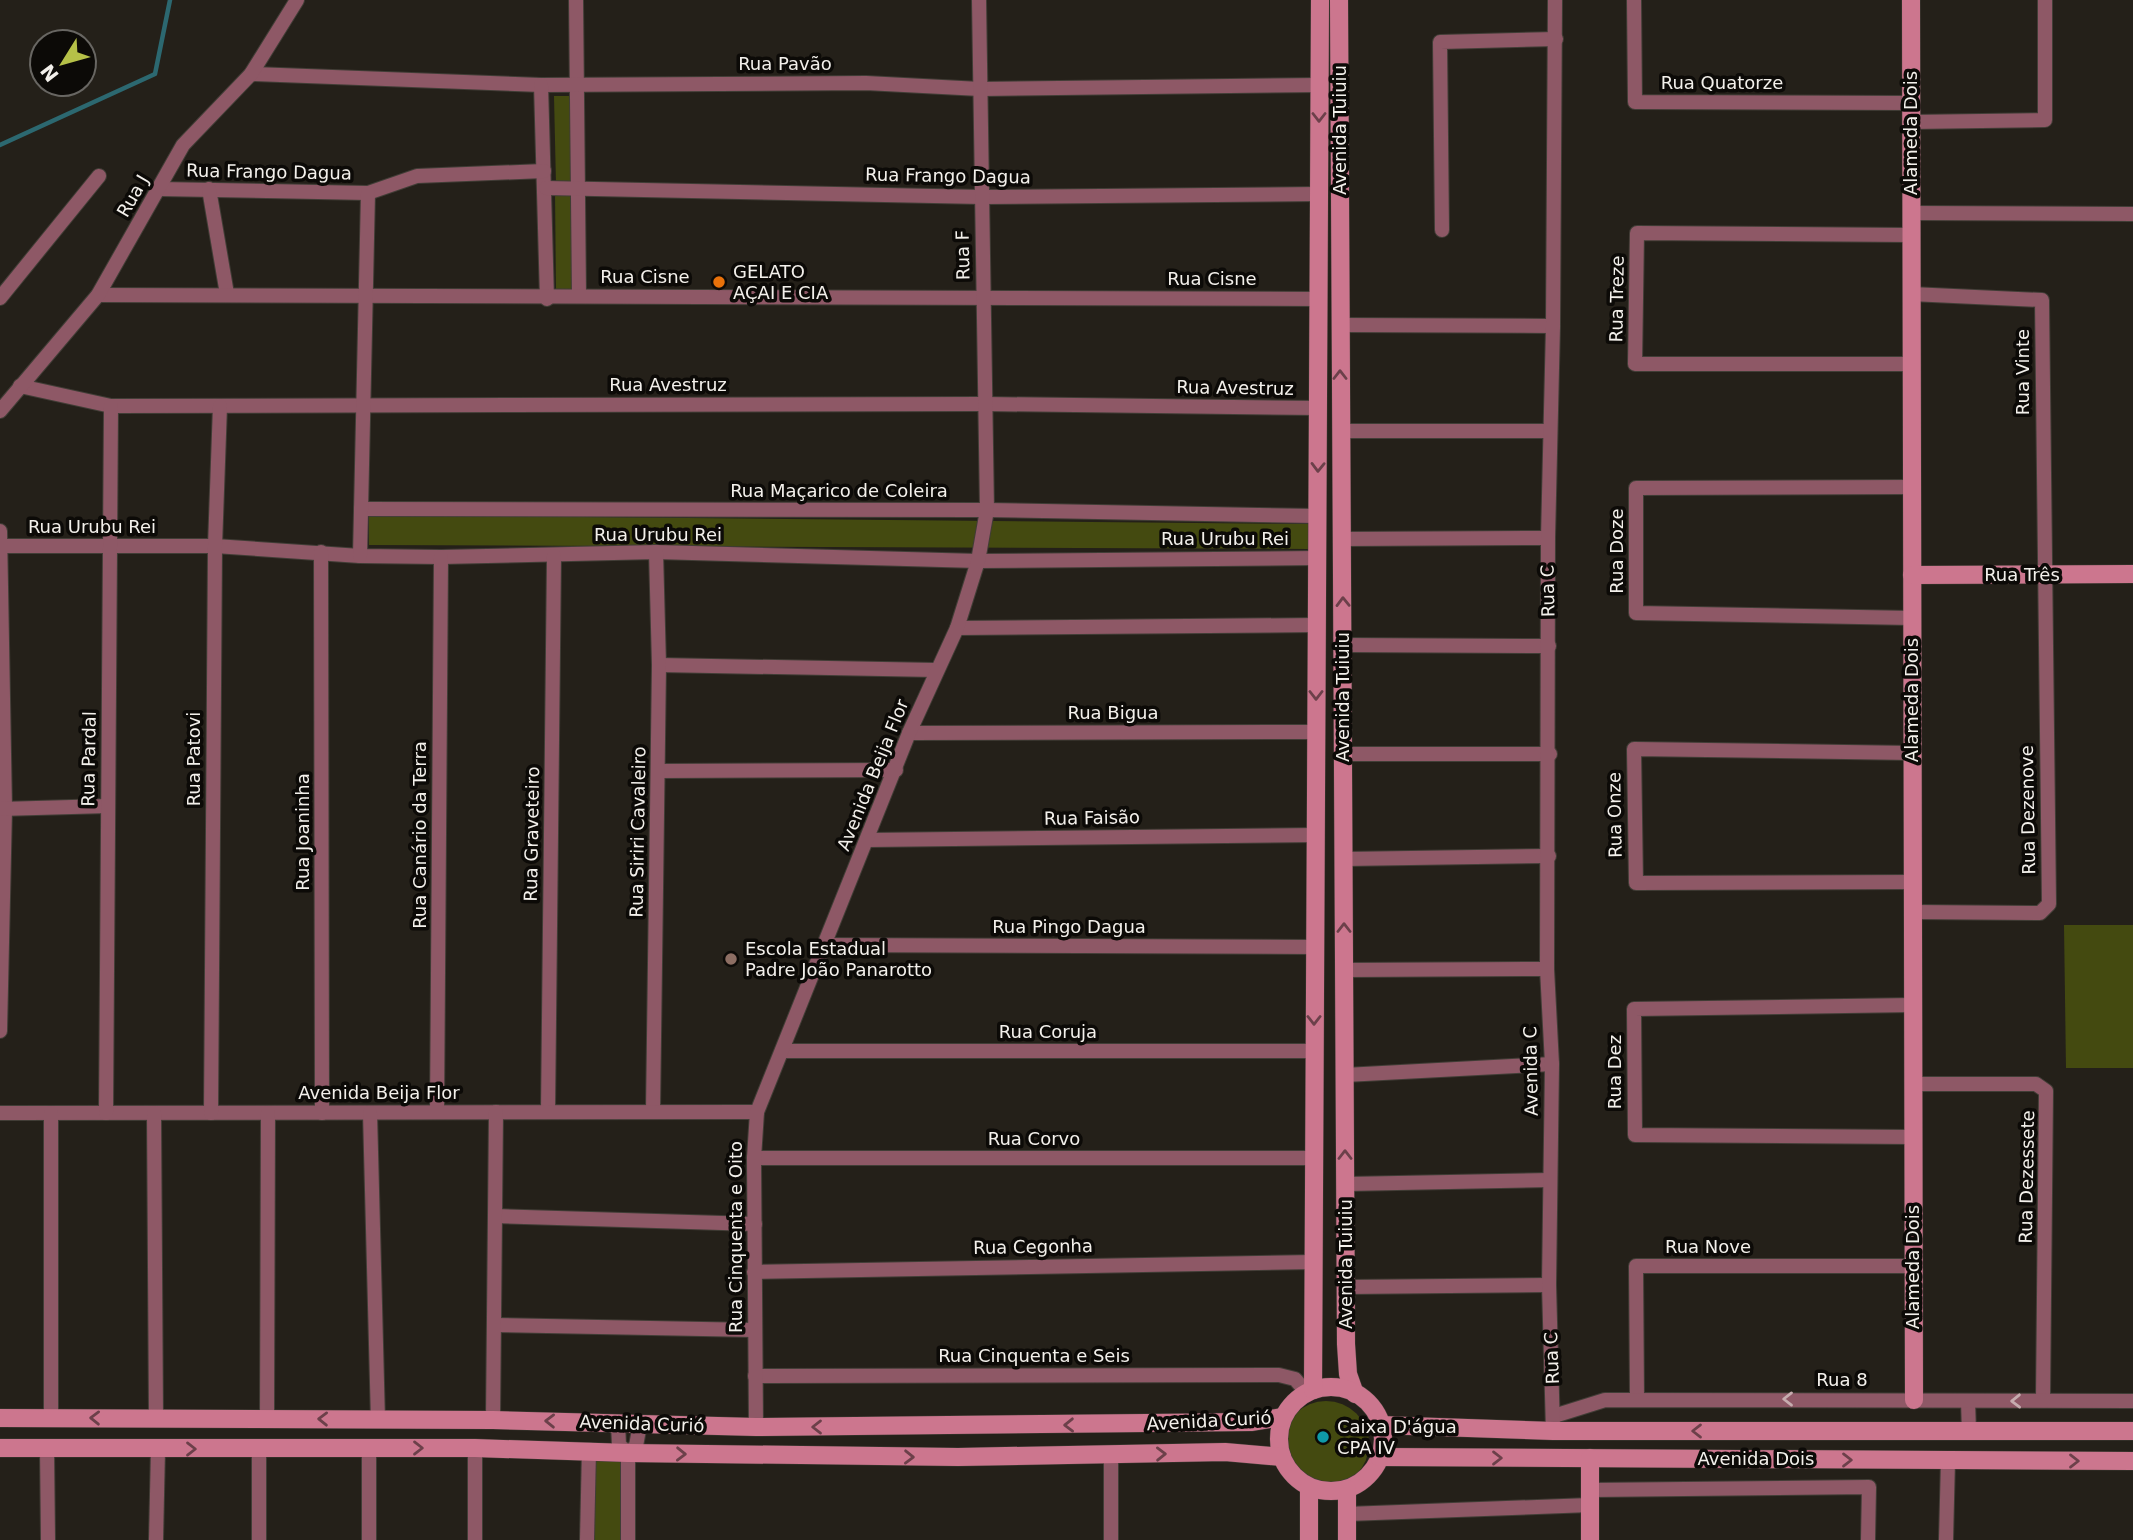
<svg xmlns="http://www.w3.org/2000/svg" width="2133" height="1540" viewBox="0 0 2133 1540" font-family="'DejaVu Sans',sans-serif">
  <style>
    .green { fill: #444a10 }
    .lines { fill: none; stroke-linecap: round; stroke-linejoin: round }
    .stream { stroke: #2c6870; stroke-width: 4.5 }
    .street-casing { stroke: #413d36; stroke-width: 16 }
    .secondary-casing { stroke: #413d36; stroke-width: 19 }
    .street { stroke: #8e5866; stroke-width: 14 }
    .secondary { stroke: #cc768e; stroke-width: 18 }
    .oneway { stroke: #6c404a }
    .oneway2 { stroke: #c6acaf }
    .food-dot { fill: #e8710a; stroke: #0c0a07; stroke-width: 2.5 }
    .education-dot { fill: #8d6e63; stroke: #0c0a07; stroke-width: 2.5 }
    .culture-dot { fill: #0f9aa8; stroke: #0c0a07; stroke-width: 2.5 }
    .labels { text-anchor: middle; stroke-width: 7; stroke-linejoin: round; paint-order: stroke }
    .street-label { font-size: 18px; fill: #f3f0eb; stroke: #0c0a07 }
    .poi-label { font-size: 18px; fill: #f3f0eb; stroke: #0c0a07; text-anchor: start }
  </style>
  <rect width="100%" height="100%" fill="#242019"/>
  <!-- green -->
  <g class="green">
    <path d="M 554,96 L 570,96 L 572,183 L 556,184 Z"/>
    <path d="M 555,190 L 571,190 L 572,292 L 556,292 Z"/>
    <path d="M 369,515 L 1309,524 L 1309,549 L 369,545 Z"/>
    <path d="M 2064,925 L 2133,925 L 2133,1068 L 2066,1068 Z"/>
    <circle cx="1326" cy="1444" r="43"/>
    <path d="M 593,1459 L 624,1459 L 624,1540 L 592,1540 Z"/>
  </g>
  <g class="lines">
    <!-- stream -->
    <path class="stream" d="M 0,145 L 155,74 L 170,0"/>
    <defs>
      <g id="street">
        <path d="M 576,0 L 579,296"/>
        <path d="M 1634,0 L 1635,102 L 1911,103"/>
        <path d="M 251,74 L 541,85 L 866,83 L 980,89 L 1320,85"/>
        <path d="M 541,85 L 547,299"/>
        <path d="M 1911,122 L 2045,120 L 2045,0"/>
        <path d="M 546,188 L 982,197 L 1319,194"/>
        <path d="M 159,189 L 368,193 L 417,176 L 544,171"/>
        <path d="M 209,189 L 227,294"/>
        <path d="M 1911,213 L 2133,214"/>
        <path d="M 1442,230 L 1440,42 L 1556,39"/>
        <path d="M 1911,235 L 1637,233 L 1635,364 L 1911,364"/>
        <path d="M 1911,294 L 2042,300 L 2049,904 L 2040,913 L 1913,912"/>
        <path d="M 98,295 L 1319,299"/>
        <path d="M 0,298 L 99,176"/>
        <path d="M 1340,325 L 1553,326"/>
        <path d="M 20,386 L 111,406 L 985,404 L 1319,408"/>
        <path d="M 0,411 L 98,295 L 183,145 L 251,74 L 297,0"/>
        <path d="M 1340,431 L 1550,431"/>
        <path d="M 1912,487 L 1636,488 L 1636,613 L 1912,618"/>
        <path d="M 361,509 L 987,510 L 1317,516"/>
        <path d="M 0,531 L 5,809 L 0,1031"/>
        <path d="M 1342,539 L 1548,538"/>
        <path d="M 0,546 L 215,546 L 360,556 L 441,557 L 656,552 L 978,561 L 1317,558"/>
        <path d="M 321,552 L 322,1113"/>
        <path d="M 360,556 L 368,193"/>
        <path d="M 957,628 L 1317,625"/>
        <path d="M 1343,645 L 1549,646"/>
        <path d="M 659,665 L 936,670"/>
        <path d="M 909,733 L 1316,732"/>
        <path d="M 1912,753 L 1634,749 L 1636,883 L 1913,882"/>
        <path d="M 1343,754 L 1550,754"/>
        <path d="M 658,771 L 896,770"/>
        <path d="M 0,809 L 108,806"/>
        <path d="M 868,840 L 1316,835"/>
        <path d="M 1344,859 L 1549,856"/>
        <path d="M 823,945 L 1315,947"/>
        <path d="M 1344,970 L 1547,969"/>
        <path d="M 1913,1005 L 1634,1009 L 1635,1135 L 1913,1137"/>
        <path d="M 782,1051 L 1314,1051"/>
        <path d="M 1345,1075 L 1552,1064"/>
        <path d="M 1913,1084 L 2036,1084 L 2046,1091 L 2043,1400"/>
        <path d="M 437,1112 L 441,557"/>
        <path d="M 548,1112 L 554,556"/>
        <path d="M 653,1112 L 659,665 L 656,552"/>
        <path d="M 0,1113 L 757,1112"/>
        <path d="M 51,1113 L 51,1417"/>
        <path d="M 106,1113 L 111,406"/>
        <path d="M 154,1113 L 156,1419"/>
        <path d="M 211,1113 L 215,546 L 220,406"/>
        <path d="M 370,1113 L 378,1421"/>
        <path d="M 754,1158 L 1314,1158"/>
        <path d="M 1346,1184 L 1550,1180"/>
        <path d="M 495,1216 L 755,1224"/>
        <path d="M 754,1272 L 1313,1262"/>
        <path d="M 1346,1287 L 1549,1285"/>
        <path d="M 494,1325 L 754,1330"/>
        <path d="M 755,1376 L 1279,1375 L 1295,1379 L 1307,1393"/>
        <path d="M 1637,1399 L 1636,1266 L 1913,1266"/>
        <path d="M 1968,1401 L 1969,1432"/>
        <path d="M 1554,1416 L 1605,1400 L 2133,1401"/>
        <path d="M 267,1418 L 268,1113"/>
        <path d="M 493,1420 L 496,1112"/>
        <path d="M 618,1423 L 619,1445 L 628,1453 L 628,1540"/>
        <path d="M 756,1427 L 754,1158 L 757,1112 L 909,733 L 957,628 L 978,561 L 987,510 L 979,0"/>
        <path d="M 1553,1431 L 1549,1285 L 1552,1064 L 1547,969 L 1548,538 L 1553,326 L 1555,0"/>
        <path d="M 47,1449 L 48,1540"/>
        <path d="M 628,1453 L 636,1446 L 640,1424"/>
        <path d="M 1111,1455 L 1111,1540"/>
        <path d="M 1590,1490 L 1869,1487 L 1868,1540"/>
        <path d="M 1347,1514 L 1590,1505"/>
        <path d="M 156,1540 L 158,1449"/>
        <path d="M 259,1540 L 259,1448"/>
        <path d="M 369,1540 L 369,1448"/>
        <path d="M 475,1540 L 475,1448"/>
        <path d="M 587,1540 L 589,1450"/>
        <path d="M 1946,1540 L 1948,1460"/>
      </g>
      <g id="secondary">
        <path d="M 1339,0 L 1346,1344 L 1348,1374 L 1355,1394"/>
        <path d="M 1911,0 L 1914,1400"/>
        <path d="M 1912,575 L 2133,574"/>
        <circle cx="1331" cy="1439" r="52"/>
        <path d="M 1313,1390 L 1320,0"/>
        <path d="M 0,1418 L 493,1420 L 756,1427 L 1251,1422 L 1283,1417"/>
        <path d="M 1380,1425 L 1553,1431 L 2133,1431"/>
        <path d="M 0,1448 L 475,1448 L 628,1453 L 958,1457 L 1225,1452 L 1282,1457"/>
        <path d="M 1379,1457 L 2133,1461"/>
        <path d="M 1309,1540 L 1309,1487"/>
        <path d="M 1347,1540 L 1347,1489"/>
        <path d="M 1590,1540 L 1590,1458"/>
      </g>
    </defs>
    <!-- street casing -->
    <use href="#street" class="street-casing"/>
    <!-- secondary casing -->
    <use href="#secondary" class="secondary-casing"/>
    <!-- street -->
    <use href="#street" class="street"/>
    <!-- secondary -->
    <use href="#secondary" class="secondary"/>
  </g>
  <!-- one-way arrows -->
  <defs><path id="oneway-chevron" d="M-2-3.5L2.5 0L-2 3.5" fill="none" stroke-width="1.6" stroke-linecap="round" stroke-linejoin="round" transform="scale(1.75)"/></defs>
  <g class="oneway">
    <use href="#oneway-chevron" transform="translate(1319 117) rotate(90)"/>
    <use href="#oneway-chevron" transform="translate(1340 375) rotate(-90)"/>
    <use href="#oneway-chevron" transform="translate(1318 467) rotate(91)"/>
    <use href="#oneway-chevron" transform="translate(1343 602) rotate(-91)"/>
    <use href="#oneway-chevron" transform="translate(1316 695) rotate(90)"/>
    <use href="#oneway-chevron" transform="translate(1344 928) rotate(-90)"/>
    <use href="#oneway-chevron" transform="translate(1314 1020) rotate(90)"/>
    <use href="#oneway-chevron" transform="translate(1345 1155) rotate(-90)"/>
    <use href="#oneway-chevron" transform="translate(95 1418) rotate(-179)"/>
    <use href="#oneway-chevron" transform="translate(323 1419) rotate(-179)"/>
    <use href="#oneway-chevron" transform="translate(550 1421) rotate(-179)"/>
    <use href="#oneway-chevron" transform="translate(1069 1425) rotate(179)"/>
    <use href="#oneway-chevron" transform="translate(817 1427) rotate(180)"/>
    <use href="#oneway-chevron" transform="translate(1697 1431) rotate(-180)"/>
    <use href="#oneway-chevron" transform="translate(418 1448)"/>
    <use href="#oneway-chevron" transform="translate(191 1449)"/>
    <use href="#oneway-chevron" transform="translate(681 1454) rotate(1)"/>
    <use href="#oneway-chevron" transform="translate(1161 1454) rotate(-1)"/>
    <use href="#oneway-chevron" transform="translate(909 1457) rotate(1)"/>
    <use href="#oneway-chevron" transform="translate(1497 1458)"/>
    <use href="#oneway-chevron" transform="translate(1847 1460)"/>
    <use href="#oneway-chevron" transform="translate(2074 1461)"/>
  </g>
  <g class="oneway2">
    <use href="#oneway-chevron" transform="translate(1788 1399) rotate(-180)"/>
    <use href="#oneway-chevron" transform="translate(2016 1401) rotate(179)"/>
  </g>
  <!-- markers -->
  <circle class="food-dot" cx="719" cy="282" r="7"/>
  <circle class="education-dot" cx="731" cy="959" r="7"/>
  <circle class="culture-dot" cx="1323" cy="1437" r="7"/>
  <g class="labels">
    <!-- street labels -->
    <g class="street-label">
      <text x="785" y="70">Rua Pavão</text>
      <text x="1722" y="89">Rua Quatorze</text>
      <text transform="translate(1340 130) rotate(-90)" y="6">Avenida Tuiuiu</text>
      <text transform="translate(1911 133) rotate(-90)" y="6">Alameda Dois</text>
      <text transform="translate(269 172) rotate(1)" y="6">Rua Frango Dagua</text>
      <text transform="translate(948 176) rotate(1)" y="6">Rua Frango Dagua</text>
      <text transform="translate(133 196) rotate(-60)" y="6">Rua J</text>
      <text transform="translate(963 255) rotate(-91)" y="6">Rua F</text>
      <text x="645" y="283">Rua Cisne</text>
      <text x="1212" y="285">Rua Cisne</text>
      <text transform="translate(1617 299) rotate(-89)" y="6">Rua Treze</text>
      <text transform="translate(2023 372) rotate(-90)" y="6">Rua Vinte</text>
      <text x="668" y="391">Rua Avestruz</text>
      <text transform="translate(1235 388) rotate(1)" y="6">Rua Avestruz</text>
      <text x="839" y="497">Rua Maçarico de Coleira</text>
      <text x="92" y="533">Rua Urubu Rei</text>
      <text x="658" y="541">Rua Urubu Rei</text>
      <text x="1225" y="545">Rua Urubu Rei</text>
      <text transform="translate(1617 551) rotate(-90)" y="6">Rua Doze</text>
      <text x="2022" y="581">Rua Três</text>
      <text transform="translate(1548 591) rotate(-91)" y="6">Rua C</text>
      <text transform="translate(1343 697) rotate(-90)" y="6">Avenida Tuiuiu</text>
      <text transform="translate(1912 700) rotate(-90)" y="6">Alameda Dois</text>
      <text x="1113" y="719">Rua Bigua</text>
      <text transform="translate(89 759) rotate(-89)" y="6">Rua Pardal</text>
      <text transform="translate(194 759) rotate(-90)" y="6">Rua Patovi</text>
      <text transform="translate(873 775) rotate(-68)" y="6">Avenida Beija Flor</text>
      <text transform="translate(2028 810) rotate(-91)" y="6">Rua Dezenove</text>
      <text transform="translate(1615 815) rotate(-91)" y="6">Rua Onze</text>
      <text transform="translate(1092 818) rotate(-1)" y="6">Rua Faisão</text>
      <text transform="translate(303 832) rotate(-90)" y="6">Rua Joaninha</text>
      <text transform="translate(638 832) rotate(-89)" y="6">Rua Siriri Cavaleiro</text>
      <text transform="translate(532 834) rotate(-89)" y="6">Rua Graveteiro</text>
      <text transform="translate(420 835) rotate(-90)" y="6">Rua Canário da Terra</text>
      <text x="1069" y="933">Rua Pingo Dagua</text>
      <text x="1048" y="1038">Rua Coruja</text>
      <text transform="translate(1531 1071) rotate(-91)" y="6">Avenida C</text>
      <text transform="translate(1615 1072) rotate(-90)" y="6">Rua Dez</text>
      <text x="379" y="1099">Avenida Beija Flor</text>
      <text x="1034" y="1145">Rua Corvo</text>
      <text transform="translate(2027 1177) rotate(-89)" y="6">Rua Dezessete</text>
      <text transform="translate(736 1237) rotate(-90)" y="6">Rua Cinquenta e Oito</text>
      <text transform="translate(1033 1247) rotate(-1)" y="6">Rua Cegonha</text>
      <text x="1708" y="1253">Rua Nove</text>
      <text transform="translate(1346 1264) rotate(-90)" y="6">Avenida Tuiuiu</text>
      <text transform="translate(1913 1267) rotate(-90)" y="6">Alameda Dois</text>
      <text x="1034" y="1362">Rua Cinquenta e Seis</text>
      <text transform="translate(1552 1358) rotate(-92)" y="6">Rua C</text>
      <text x="1842" y="1386">Rua 8</text>
      <text transform="translate(1209 1421) rotate(-3)" y="6">Avenida Curió</text>
      <text transform="translate(642 1424) rotate(2)" y="6">Avenida Curió</text>
      <text x="1756" y="1465">Avenida Dois</text>
    </g>
    <!-- poi labels -->
    <g class="poi-label">
      <text x="733" y="278">GELATO<tspan x="733" dy="21">AÇAI E CIA</tspan></text>
      <text x="745" y="955">Escola Estadual<tspan x="745" dy="21">Padre João Panarotto</tspan></text>
      <text x="1337" y="1433">Caixa D'água<tspan x="1337" dy="21">CPA IV</tspan></text>
    </g>
  </g>
  <!-- north arrow -->
  <g transform="translate(63 63) rotate(233)"><circle r="33" fill="#0c0a07" stroke="#686662" stroke-width="2"/>
  <path d="M0-5L12 26L0 18L-12 26Z" fill="#b6c148"/>
  <text y="-10" font-size="19" font-weight="bold" text-anchor="middle" fill="#f3f0eb">N</text>
  </g>
</svg>
